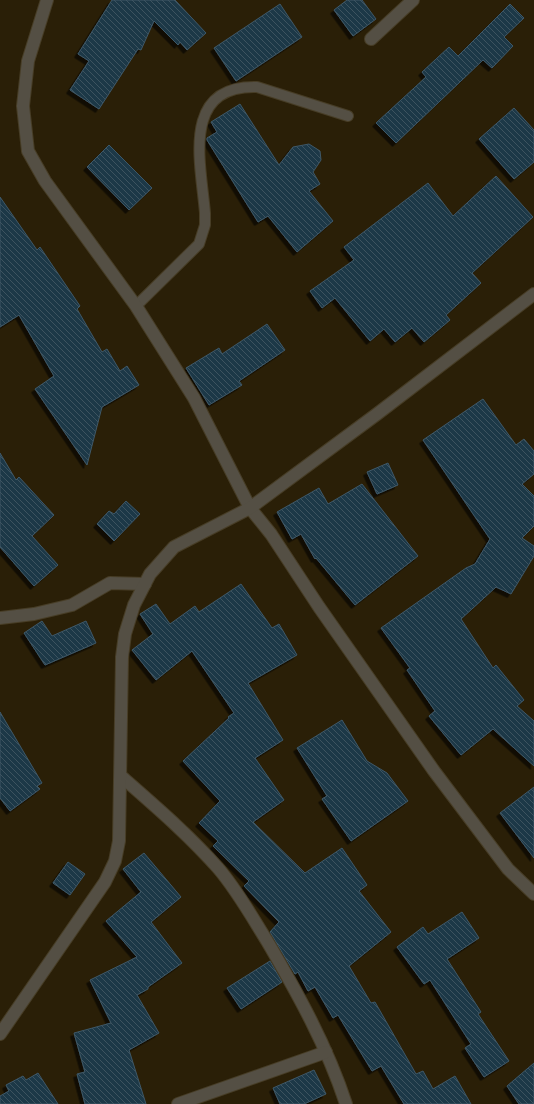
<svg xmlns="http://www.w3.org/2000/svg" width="534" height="1104" viewBox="0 0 534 1104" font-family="Commissioner,sans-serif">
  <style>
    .building { fill: url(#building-back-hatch); stroke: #3e5868; filter: url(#shadow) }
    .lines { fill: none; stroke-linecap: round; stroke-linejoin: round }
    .service-casing { stroke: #473d26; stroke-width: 12 }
    .minor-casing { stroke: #473d26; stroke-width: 14 }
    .service { stroke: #544f44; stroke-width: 10 }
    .minor { stroke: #544f44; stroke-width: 12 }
  </style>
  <defs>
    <pattern id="building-back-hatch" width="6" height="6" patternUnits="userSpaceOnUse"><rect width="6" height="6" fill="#1e3746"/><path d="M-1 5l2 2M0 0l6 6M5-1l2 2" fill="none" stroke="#3e535f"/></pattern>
    <filter id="shadow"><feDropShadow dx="-3.5" dy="3.5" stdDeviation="0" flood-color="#0009"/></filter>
  </defs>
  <rect width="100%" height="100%" fill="#2a1f07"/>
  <!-- building -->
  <g class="building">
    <path d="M 112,0 L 175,0 L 206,33 L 187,50 L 180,42 L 178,45 L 154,21 L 141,50 L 138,49 L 99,109 L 70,90 L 89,61 L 78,54 Z"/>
    <path d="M 347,0 L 362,0 L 376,19 L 353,36 L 334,10 Z"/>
    <path d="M 280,4 L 302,37 L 236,81 L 214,48 Z"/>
    <path d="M 510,4 L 524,18 L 504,37 L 513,46 L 492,68 L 483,60 L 396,143 L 376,123 L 426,77 L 422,72 L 449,47 L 458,56 Z"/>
    <path d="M 240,104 L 279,165 L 293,147 L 309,144 L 320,151 L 321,160 L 313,172 L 320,184 L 309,191 L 333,221 L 297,252 L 268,216 L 258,222 L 207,140 L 207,138 L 217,132 L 211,122 Z"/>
    <path d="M 514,108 L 534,130 L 534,162 L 514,179 L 479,139 Z"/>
    <path d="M 109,145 L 152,188 L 129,210 L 87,167 Z"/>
    <path d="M 496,176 L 533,217 L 472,273 L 481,283 L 446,315 L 450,320 L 424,342 L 412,328 L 395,342 L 384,329 L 370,341 L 335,298 L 322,308 L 310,291 L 354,260 L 344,247 L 428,183 L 453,216 Z"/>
    <path d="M 0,197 L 37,250 L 40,247 L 80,306 L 77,309 L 102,352 L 107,349 L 120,371 L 127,366 L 139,385 L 102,407 L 87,465 L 35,389 L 54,376 L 19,315 L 0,327 Z"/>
    <path d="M 267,324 L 285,350 L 239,381 L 242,385 L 209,405 L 186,368 L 219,348 L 222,354 Z"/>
    <path d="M 483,399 L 516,445 L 524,439 L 534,451 L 534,474 L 522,484 L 534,496 L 534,526 L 522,538 L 534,546 L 534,556 L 511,594 L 496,587 L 461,619 L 493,668 L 496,665 L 524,700 L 517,706 L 534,721 L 534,766 L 493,729 L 461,755 L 429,716 L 435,711 L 407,670 L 410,668 L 381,628 L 466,568 L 475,564 L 490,539 L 423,440 Z"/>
    <path d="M 0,453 L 16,480 L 19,477 L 54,515 L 32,536 L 58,565 L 34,586 L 0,547 Z"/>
    <path d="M 388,463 L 398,485 L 377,494 L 367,472 Z"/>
    <path d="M 362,484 L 418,556 L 355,605 L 316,558 L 315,559 L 301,534 L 292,539 L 277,512 L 319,488 L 328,504 Z"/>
    <path d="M 126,501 L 140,514 L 114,541 L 97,524 L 109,511 L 114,514 Z"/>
    <path d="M 241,584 L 272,628 L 279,624 L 297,655 L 248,683 L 283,740 L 255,758 L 284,800 L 253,822 L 305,873 L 342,848 L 367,885 L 359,891 L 391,932 L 349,966 L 371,1003 L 375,1002 L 416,1074 L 423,1071 L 433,1089 L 455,1076 L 471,1104 L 404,1104 L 381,1066 L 372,1071 L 338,1015 L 333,1018 L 315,987 L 308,991 L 298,972 L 295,974 L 270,932 L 279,922 L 244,886 L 249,881 L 213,846 L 218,841 L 199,823 L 220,801 L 183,761 L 229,718 L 228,717 L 234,713 L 192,651 L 156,680 L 132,650 L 153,634 L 140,614 L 156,604 L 170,624 L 195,606 L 199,612 Z"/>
    <path d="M 42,621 L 52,636 L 86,621 L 96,643 L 45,665 L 24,633 Z"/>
    <path d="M 0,712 L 42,783 L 37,786 L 40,789 L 10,811 L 0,798 Z"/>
    <path d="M 342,720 L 367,761 L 387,773 L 408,801 L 351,841 L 322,799 L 327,796 L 297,748 Z"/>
    <path d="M 534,787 L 534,858 L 500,813 Z"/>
    <path d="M 144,853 L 181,897 L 151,922 L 182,963 L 148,987 L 148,989 L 137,995 L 159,1033 L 129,1050 L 146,1104 L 85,1104 L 77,1074 L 85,1072 L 74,1033 L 111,1023 L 90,980 L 137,957 L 106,921 L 141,892 L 123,869 Z"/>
    <path d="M 68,862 L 85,874 L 70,895 L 53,883 Z"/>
    <path d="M 462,912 L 479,938 L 447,959 L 481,1012 L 478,1014 L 509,1061 L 484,1077 L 465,1048 L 471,1044 L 430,980 L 424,984 L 397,947 L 423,927 L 428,934 Z"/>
    <path d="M 270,961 L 282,982 L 241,1009 L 227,988 Z"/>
    <path d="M 534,1063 L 534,1104 L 519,1104 L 507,1086 Z"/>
    <path d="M 314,1070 L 326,1094 L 304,1104 L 280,1104 L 273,1088 Z"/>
    <path d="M 38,1073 L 58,1104 L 0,1104 L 0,1096 L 9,1091 L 6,1085 L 23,1076 L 26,1080 Z"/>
  </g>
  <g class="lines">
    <defs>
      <path id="service" d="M 136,306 L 199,244 L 205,225 L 205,213 C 201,164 180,85 257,87 L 348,116"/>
      <g id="minor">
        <path d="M 47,0 L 28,61 L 23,106 L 28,151 L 45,181 L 136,306 L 194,398 L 250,508 L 271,534 L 319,607 L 434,771 L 508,869 L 534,894"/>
        <path d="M 371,39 L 413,0"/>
        <path d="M 0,618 L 34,614 L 72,605 L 110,583 L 145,584"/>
        <path d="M 122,777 C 155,806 189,835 218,868 C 237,890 252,917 267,941 C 298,994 327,1046 346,1104"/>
        <path d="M 0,1034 L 105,882 L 115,861 L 119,841 L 122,657 L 125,634 L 134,605 L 150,574 L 174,547 L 250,508 L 377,414 L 534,294"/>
        <path d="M 178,1104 L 326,1052"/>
      </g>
    </defs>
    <!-- service casing -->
    <use href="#service" class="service-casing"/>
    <!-- minor casing -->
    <use href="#minor" class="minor-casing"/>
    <!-- service -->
    <use href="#service" class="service"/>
    <!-- minor -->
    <use href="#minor" class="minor"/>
  </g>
</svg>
